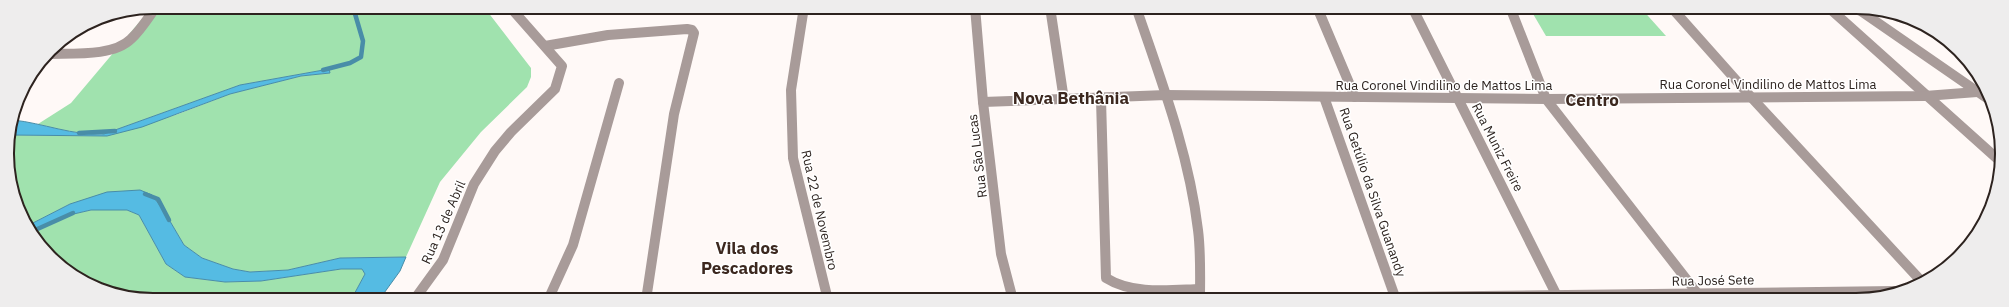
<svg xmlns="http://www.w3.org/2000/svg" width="2009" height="307" viewBox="0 0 2009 307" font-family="'IBM Plex Sans',sans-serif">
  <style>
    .green { fill: #a0e2ae }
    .water { fill: #55bbe3; stroke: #498da8 }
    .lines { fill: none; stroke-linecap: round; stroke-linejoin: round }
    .stream { stroke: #498da8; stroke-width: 4.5 }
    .minor { stroke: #a89b99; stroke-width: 10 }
    .labels { text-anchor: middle; stroke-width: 3; stroke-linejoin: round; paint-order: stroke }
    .street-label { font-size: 13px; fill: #2d231f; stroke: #fff }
    .district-label { font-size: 17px; font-weight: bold; fill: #3c281f; stroke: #fff }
    .rim { fill: none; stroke: #2d231f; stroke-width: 2 }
  </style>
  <rect width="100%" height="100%" fill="#fff9f7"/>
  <!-- green -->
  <g class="green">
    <path d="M 152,7 L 484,7 L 531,68 L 531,77 L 527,87 L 481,132 L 440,182 L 406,257 L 340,258 L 288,270 L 250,272 L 233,269 L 202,258 L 184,245 L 164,211 L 152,195 L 70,204 L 29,225 L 15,200 L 7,144 L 9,135 L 107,136 L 178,114 L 230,94 L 301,76 L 330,73 L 329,69 L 240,85 L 104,134 C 82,135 59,130 38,124 L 71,103 Z"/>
    <path d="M 1529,7 L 1640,7 L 1666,36 L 1546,36 Z"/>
    <path d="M 91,210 L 127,210 L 139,215 L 166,264 L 185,277 L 225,282 L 261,281 L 341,269 L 362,269 L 365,274 L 351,300 L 144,300 L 89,285 L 43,250 L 32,231 L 65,216 Z"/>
  </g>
  <!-- water -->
  <g class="water">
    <path d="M 329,69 L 330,73 L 301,76 L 230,94 L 142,127 L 107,136 L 9,135 L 13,120 C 43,123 73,136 104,134 L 240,85 Z"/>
    <path d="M 140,190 L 152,195 L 164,211 L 184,245 L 202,258 L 233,269 L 250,272 L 288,270 L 340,258 L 406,257 L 400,271 L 379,300 L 351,300 L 365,274 L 362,269 L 341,269 L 261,281 L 225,282 L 185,277 L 166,264 L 139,215 L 127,210 L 91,210 L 65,216 L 32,231 L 29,225 L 70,204 L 107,192 Z"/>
  </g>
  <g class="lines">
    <!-- stream -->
    <g class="stream">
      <path d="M 323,70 L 350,63 L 361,57 L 363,41 L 353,7"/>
      <path d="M 79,133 L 115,131"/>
      <path d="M 145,194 L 158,199 L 169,220"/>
      <path d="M 33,231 L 73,213"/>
    </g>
    <!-- minor -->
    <g class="minor">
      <path d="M 804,7 L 791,90 L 793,158 L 828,300"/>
      <path d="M 975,7 L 983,102 L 1001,254 L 1013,300"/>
      <path d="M 1050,7 L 1064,100"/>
      <path d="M 1136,7 C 1161,80 1189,153 1198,230 C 1201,253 1200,277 1200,300"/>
      <path d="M 1317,7 L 1355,97"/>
      <path d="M 1412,7 L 1559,300"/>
      <path d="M 1510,7 L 1546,99 L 1701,298"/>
      <path d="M 1671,7 L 1751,97 L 1923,283"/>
      <path d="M 1828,7 L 2002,163"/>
      <path d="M 1855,7 L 1991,101"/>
      <path d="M 545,46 L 608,35 L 687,29 L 692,30 L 694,33 L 674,114 L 646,300"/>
      <path d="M 47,54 C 71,53 113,57 131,39 C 141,30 148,18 156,7"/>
      <path d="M 1324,97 L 1395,297"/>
      <path d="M 1101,99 L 1106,278 C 1133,295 1170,290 1200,289"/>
      <path d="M 983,102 L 1166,95 L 1546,99 L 1925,96 L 1977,92"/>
      <path d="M 414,300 L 443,260 L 474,184 L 495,151 L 511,132 L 555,89 L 562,66 L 510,7"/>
      <path d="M 548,300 L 573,245 L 619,83"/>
      <path d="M 1361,300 L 1395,297 L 1897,291"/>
    </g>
  </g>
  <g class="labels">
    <!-- street labels -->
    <g class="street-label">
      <text x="1768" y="89">Rua Coronel Vindilino de Mattos Lima</text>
      <text x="1444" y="90">Rua Coronel Vindilino de Mattos Lima</text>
      <text transform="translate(1498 147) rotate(63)" y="5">Rua Muniz Freire</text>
      <text transform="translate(977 156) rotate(-97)" y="5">Rua São Lucas</text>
      <text transform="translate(1373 192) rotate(71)" y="5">Rua Getúlio da Silva Guanandy</text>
      <text transform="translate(820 210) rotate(77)" y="5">Rua 22 de Novembro</text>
      <text transform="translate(443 222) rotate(-66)" y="5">Rua 13 de Abril</text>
      <text transform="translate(1713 280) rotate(-1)" y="5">Rua José Sete</text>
    </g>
    <!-- district labels -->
    <g class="district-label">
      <text x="1071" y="104">Nova Bethânia</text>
      <text x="1592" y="106">Centro</text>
      <text x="747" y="254">Vila dos<tspan x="747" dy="20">Pescadores</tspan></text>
    </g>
  </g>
  <!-- crop -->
  <path d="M0 0H2009V307H0ZM153 14H1856A139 139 0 0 1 1995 153V154A139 139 0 0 1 1856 293H153A139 139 0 0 1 14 154V153A139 139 0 0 1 153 14Z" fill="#eeeded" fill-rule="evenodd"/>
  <path class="rim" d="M153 14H1856A139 139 0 0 1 1995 153V154A139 139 0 0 1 1856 293H153A139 139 0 0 1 14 154V153A139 139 0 0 1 153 14Z"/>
</svg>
